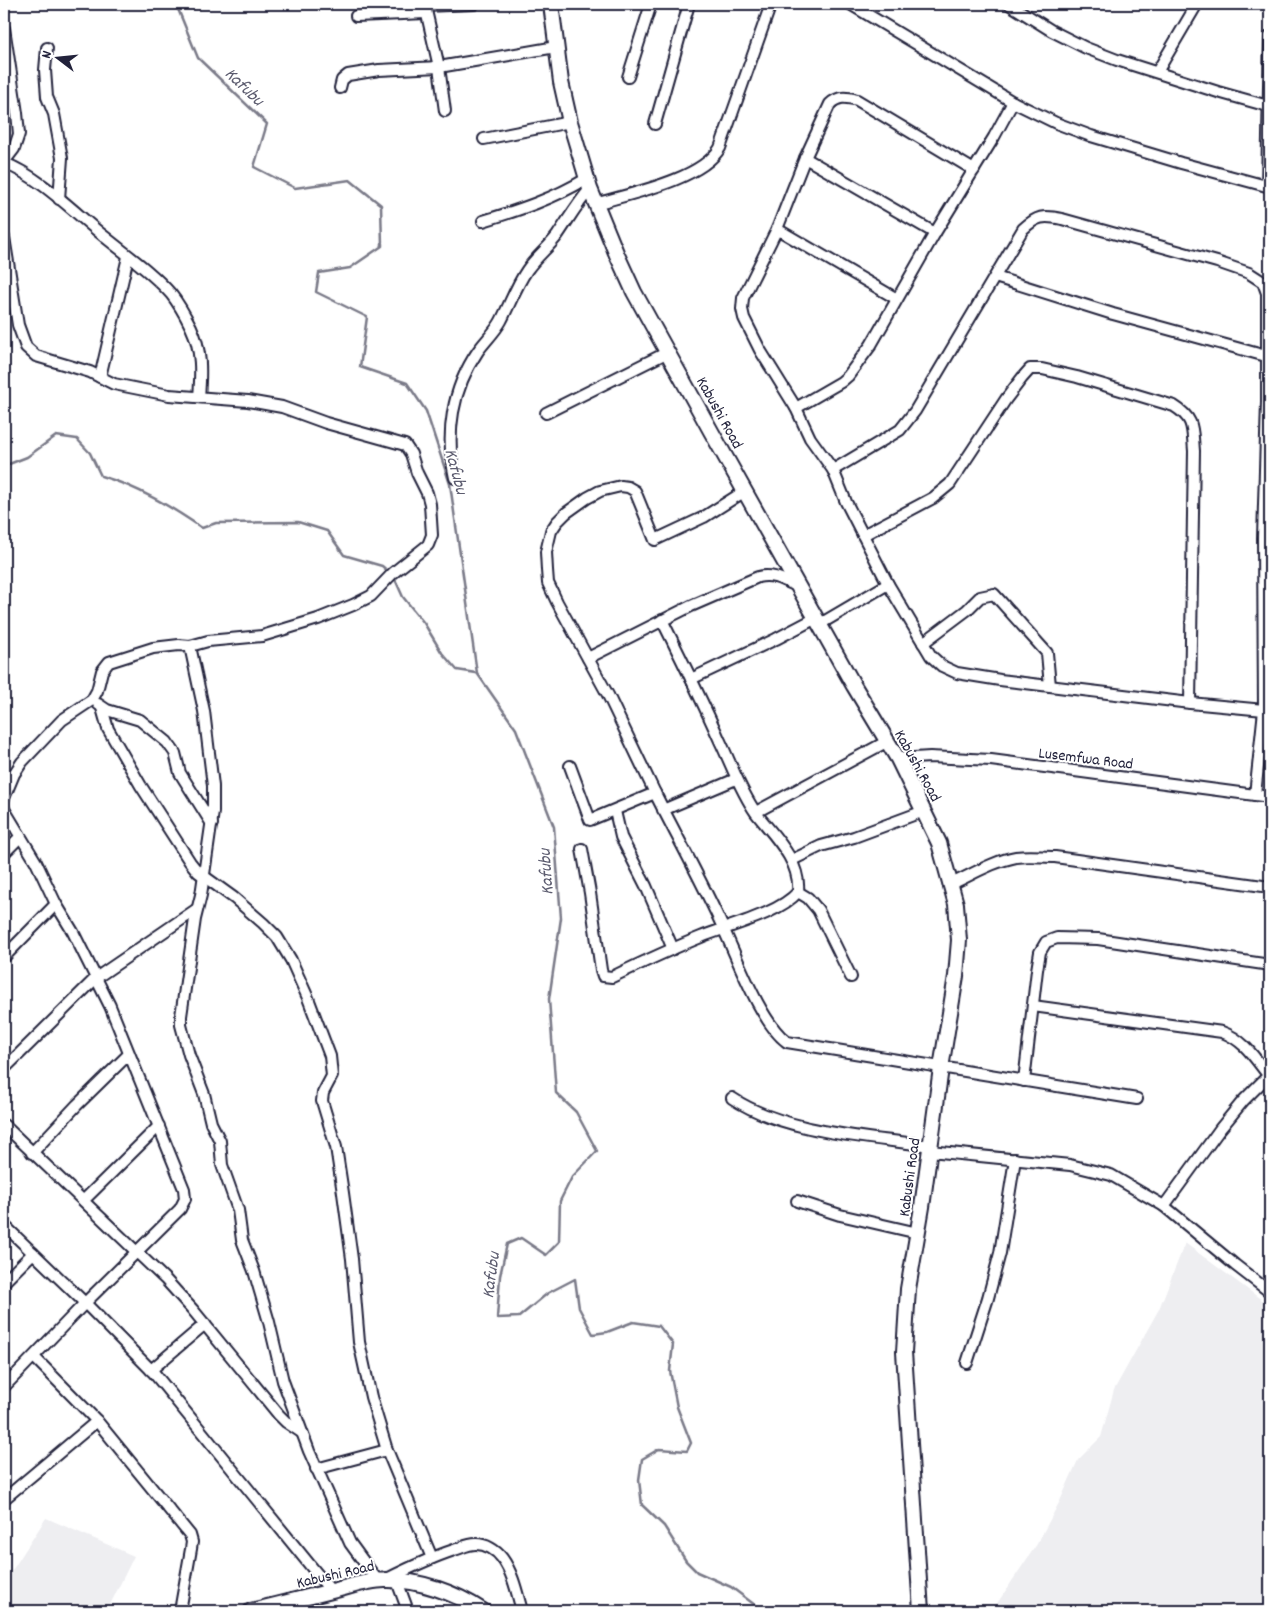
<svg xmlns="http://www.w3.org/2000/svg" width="1274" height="1615" viewBox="0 0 1274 1615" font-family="Dekko,sans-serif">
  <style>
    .built { fill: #eeeef1 }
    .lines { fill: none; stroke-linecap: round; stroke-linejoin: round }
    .stream { stroke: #7a7a88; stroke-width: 2.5 }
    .minor-casing { stroke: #22223b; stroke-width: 14 }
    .major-casing { stroke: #22223b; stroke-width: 18 }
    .minor { stroke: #fff; stroke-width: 10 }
    .major { stroke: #fff; stroke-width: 14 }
    .labels { text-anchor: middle; stroke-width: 4; stroke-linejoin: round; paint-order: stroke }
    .street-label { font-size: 16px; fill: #22223b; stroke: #fff }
    .water-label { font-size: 18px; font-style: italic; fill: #5c5c6f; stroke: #fff }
  </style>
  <rect width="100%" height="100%" fill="#fff"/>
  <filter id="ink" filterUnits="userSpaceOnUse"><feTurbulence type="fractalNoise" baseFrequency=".02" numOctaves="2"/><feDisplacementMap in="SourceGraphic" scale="10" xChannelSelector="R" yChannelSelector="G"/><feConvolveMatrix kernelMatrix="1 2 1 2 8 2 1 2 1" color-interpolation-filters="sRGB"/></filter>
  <g filter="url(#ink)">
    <!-- built -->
    <g class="built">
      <path d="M 1185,1243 L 1270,1306 L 1270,1611 L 992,1611 L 1037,1544 L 1060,1501 L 1078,1460 L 1101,1437 L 1114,1390 L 1159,1309 Z"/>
      <path d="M 46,1518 L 134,1556 L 107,1611 L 4,1611 L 4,1583 Z"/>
    </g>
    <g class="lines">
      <!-- stream -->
      <g class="stream">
        <path d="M 176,4 L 198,58 L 267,124 L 254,167 L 295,188 L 350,180 L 381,205 L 382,246 L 350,268 L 319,273 L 316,292 L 367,317 L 360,367 L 407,383 L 426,411 L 450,484 L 477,673 L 516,729 L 554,827 L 561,918 L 549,999 L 556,1093 L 576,1112 L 597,1151 L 572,1177 L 560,1201 L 559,1242 L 546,1255 L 521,1238 L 507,1244 L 500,1276 L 497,1318 L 519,1317 L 548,1293 L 575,1279 L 579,1308 L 593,1334 L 607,1332 L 633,1322 L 659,1326 L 673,1344 L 670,1371 L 677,1407 L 691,1443 L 687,1451 L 659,1449 L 642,1459 L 639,1480 L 642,1505 L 664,1526 L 686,1561 L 697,1572 L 731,1587 L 763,1611"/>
        <path d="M 4,466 L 27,457 L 56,436 L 77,439 L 90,453 L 101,476 C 138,487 170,506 202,528 L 216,523 L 298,522 L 327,531 L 344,555 L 382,566 L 390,573"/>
        <path d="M 394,577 L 403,597 L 424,623 L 442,653 L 457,670 L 476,673"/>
      </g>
      <defs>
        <g id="minor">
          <path d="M 424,4 L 425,6 L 474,4"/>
          <path d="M 850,4 L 1013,102 L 1056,123 L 1091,136 L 1181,163 L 1270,187"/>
          <path d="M 1009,4 L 1052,31 L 1086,48 L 1117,60 L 1218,92 L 1268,106"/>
          <path d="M 425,6 L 439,67 L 445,111"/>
          <path d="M 356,16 L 426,13"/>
          <path d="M 4,28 L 17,113 L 19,134 L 14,149 L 4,162"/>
          <path d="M 47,48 L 45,70 L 47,97 L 54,114 L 62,158 L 59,199"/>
          <path d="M 1157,72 L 1197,4"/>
          <path d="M 628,77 L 651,4"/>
          <path d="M 340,88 L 342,80 L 348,75 L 379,70 L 439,67 L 556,47"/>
          <path d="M 655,124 L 689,4"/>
          <path d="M 484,139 L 570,122"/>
          <path d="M 805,158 L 935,233"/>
          <path d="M 4,163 C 39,176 75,213 105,237 C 127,255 152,272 171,294 C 179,304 185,315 191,327 C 202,350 201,373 199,397"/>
          <path d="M 974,170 L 857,100 C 846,97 838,96 830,104 L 805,158 L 777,229 L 743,298 L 742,309 L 744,318 L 760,350 L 796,408 L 810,438 L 833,470 L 846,502 L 888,584 L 931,656 L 942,666 L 957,673 L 1000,680 L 1190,703 L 1264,710"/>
          <path d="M 1267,186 L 1270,36"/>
          <path d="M 595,204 C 629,194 701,180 720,148 L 771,4"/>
          <path d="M 483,221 C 519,210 553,199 586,179"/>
          <path d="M 777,229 L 897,299"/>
          <path d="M 4,237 L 18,325 L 26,347 L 36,356 L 90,372 L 114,384 L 169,395 L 248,401 L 282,407 L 326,423 L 405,445 L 411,454 L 417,473 L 427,493 L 430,504 L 432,535 L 428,545 L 393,573 L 371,596 L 353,605 L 318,619 L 262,636 L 208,641 L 190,646 L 179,645 L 153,648 L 109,662 L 102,671 L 97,691 L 92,700 L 62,720 L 22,762 L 14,774 L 4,798"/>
          <path d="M 995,277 L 1113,314 L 1266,356"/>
          <path d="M 100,377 L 128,257"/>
          <path d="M 796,408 L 841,382 L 848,376 L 871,345 L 935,233 L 994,137 L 1013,102"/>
          <path d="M 546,413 L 668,352"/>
          <path d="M 833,470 L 900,430 L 915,411 L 1023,229 C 1037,216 1043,215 1062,219 L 1217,262 L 1249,273 L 1263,282 L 1267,293 L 1267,402 L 1263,538 L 1264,710 L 1255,795"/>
          <path d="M 455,478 C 445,434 452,389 478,351 C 485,341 495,332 501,321 C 510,304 516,286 527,270 C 536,257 548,248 557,236 C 568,220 577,204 590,189"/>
          <path d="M 863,535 L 933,498 L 950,484 L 1006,399 L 1022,378 L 1030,369 L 1042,369 L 1077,377 L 1174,406 C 1195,419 1192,429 1194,451 L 1190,703"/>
          <path d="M 820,624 L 888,584"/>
          <path d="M 923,643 L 967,610 L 980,597 L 994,594 L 1047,653 L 1050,686"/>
          <path d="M 190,646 L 204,711 L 213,786 L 213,812 L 201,895 L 195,919 L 181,1016 L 181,1025 L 189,1055 L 204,1094 L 211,1123 L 220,1141 L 222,1165 L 238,1210 L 242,1240 L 254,1271 L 269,1322 L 283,1381 L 309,1451 L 350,1543 L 377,1580"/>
          <path d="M 588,658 L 691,606 L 758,577 C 773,573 785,581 799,587"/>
          <path d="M 691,679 L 776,639 L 816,618"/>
          <path d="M 98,704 L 107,710 L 140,720 L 167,742 L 175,753 L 180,773 L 212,824"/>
          <path d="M 102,708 L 108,729 L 141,786 L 190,862 L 198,872 L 234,898 L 263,923 L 277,937 L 291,960 L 308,998 L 330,1056 L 332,1076 L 323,1093 L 322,1101 L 336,1147 L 343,1193 L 352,1259 L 359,1342 L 371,1397 L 387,1450"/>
          <path d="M 898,759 L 930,757 L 991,760 L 1270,797"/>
          <path d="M 570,766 L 590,820 L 655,793 C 678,839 703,883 724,930 C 738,960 761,1023 787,1042 L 1137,1099"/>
          <path d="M 655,793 L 608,695 L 557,602 L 548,583 L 547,570 L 546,552 L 551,531 L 557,522 L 566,513 L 587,498 L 600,491 L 621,486 L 628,487 L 635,491 L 655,540 L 704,517 L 745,491"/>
          <path d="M 4,809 L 36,862 L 56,904 L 73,932 L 110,1006 L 184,1189 L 185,1199 L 180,1209 L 85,1303 L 4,1387"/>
          <path d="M 663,810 L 736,779"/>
          <path d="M 615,811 L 621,837 L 646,886 L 673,949"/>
          <path d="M 756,812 L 886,742"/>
          <path d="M 582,849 L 590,893 L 601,970 L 603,976 L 612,977 C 641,963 671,949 701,937 C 728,926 779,914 798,892 C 801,861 774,836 756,813 C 740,790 732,766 720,741 C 702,700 682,660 662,620"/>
          <path d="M 4,853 L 20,837"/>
          <path d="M 792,860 L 821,846 L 854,837 L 924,811"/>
          <path d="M 951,884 C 971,875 994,861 1016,857 C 1029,855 1042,857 1055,857 L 1270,887"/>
          <path d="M 798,892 L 808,898 L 818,910 L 851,977"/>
          <path d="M 4,957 L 56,904"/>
          <path d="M 1033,1006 L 1222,1032 C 1244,1040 1254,1057 1268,1075"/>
          <path d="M 4,1069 L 96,978 L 197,909"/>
          <path d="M 1024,1081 L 1037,970 L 1040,952 L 1046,942 L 1057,938 L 1098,939 L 1270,965"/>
          <path d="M 732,1098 C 784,1133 869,1137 930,1146"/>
          <path d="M 4,1125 L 166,1280 L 193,1310 L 279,1415 L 286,1422 L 301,1432"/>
          <path d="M 930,1151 L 1070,1165 L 1111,1175 L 1164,1206 L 1235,1265 L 1270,1292"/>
          <path d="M 32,1153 L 77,1105 L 129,1054"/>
          <path d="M 84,1200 L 159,1126"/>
          <path d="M 797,1201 L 840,1215 L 918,1233"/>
          <path d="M 1164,1206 L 1220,1129 L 1243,1101 L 1270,1074"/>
          <path d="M 4,1225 L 85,1303 L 154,1373 L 331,1591"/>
          <path d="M 4,1282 L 33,1253"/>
          <path d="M 34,1357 L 97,1421 L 190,1535 L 192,1542 L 191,1549 L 180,1611"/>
          <path d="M 967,1363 L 988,1298 L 1000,1253 L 1015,1159"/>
          <path d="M 151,1370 L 205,1324"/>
          <path d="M 316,1469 L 387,1450 L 432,1558"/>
          <path d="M 4,1499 L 97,1421"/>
          <path d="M 387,1579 C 409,1568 430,1558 454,1550 C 461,1548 468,1544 476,1544 C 486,1544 496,1550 502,1558 C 513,1573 517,1593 522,1611"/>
          <path d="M 397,1581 L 408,1611"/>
        </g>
        <g id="major">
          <path d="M 551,4 L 561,82 L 570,122 L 590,189 L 617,255 L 634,292 L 712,433 L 854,686 L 898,759 L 939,843 L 956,904 L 959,940 L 956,976 L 941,1068 L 922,1207 L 908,1289 L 904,1352 L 921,1611"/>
          <path d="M 251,1611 C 279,1604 308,1597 336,1590 C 352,1586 369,1580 385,1580 C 418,1579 456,1593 483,1611"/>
        </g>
      </defs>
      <!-- minor casing -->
      <use href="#minor" class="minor-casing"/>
      <!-- major casing -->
      <use href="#major" class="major-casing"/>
      <!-- minor -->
      <use href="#minor" class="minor"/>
      <!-- major -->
      <use href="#major" class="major"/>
    </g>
  </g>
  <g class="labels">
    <!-- street labels -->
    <g class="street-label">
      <text transform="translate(721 412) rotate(61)" y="6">Kabushi Road</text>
      <text transform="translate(1086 757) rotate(7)" y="6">Lusemfwa Road</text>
      <text transform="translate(919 765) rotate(61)" y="6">Kabushi Road</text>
      <text transform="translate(908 1177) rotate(-82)" y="6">Kabushi Road</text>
      <text transform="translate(335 1573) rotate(-13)" y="6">Kabushi Road</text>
    </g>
    <!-- water labels -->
    <g class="water-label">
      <text transform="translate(245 86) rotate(44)" y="6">Kafubu</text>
      <text transform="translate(457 471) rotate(75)" y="6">Kafubu</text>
      <text transform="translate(545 872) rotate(-94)" y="6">Kafubu</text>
      <text transform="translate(490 1275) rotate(-82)" y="6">Kafubu</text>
    </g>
  </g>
  <!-- margin -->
  <rect width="1274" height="1615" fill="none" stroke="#fff" stroke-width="20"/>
  <rect x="10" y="10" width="1254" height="1595" fill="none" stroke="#22223b" stroke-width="2" filter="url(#ink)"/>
  <!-- north arrow -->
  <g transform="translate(58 58) rotate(286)" stroke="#ffffff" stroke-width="4" paint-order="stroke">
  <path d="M0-4L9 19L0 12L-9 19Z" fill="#22223b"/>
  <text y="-8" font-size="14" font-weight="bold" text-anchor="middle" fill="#22223b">N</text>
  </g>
</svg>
